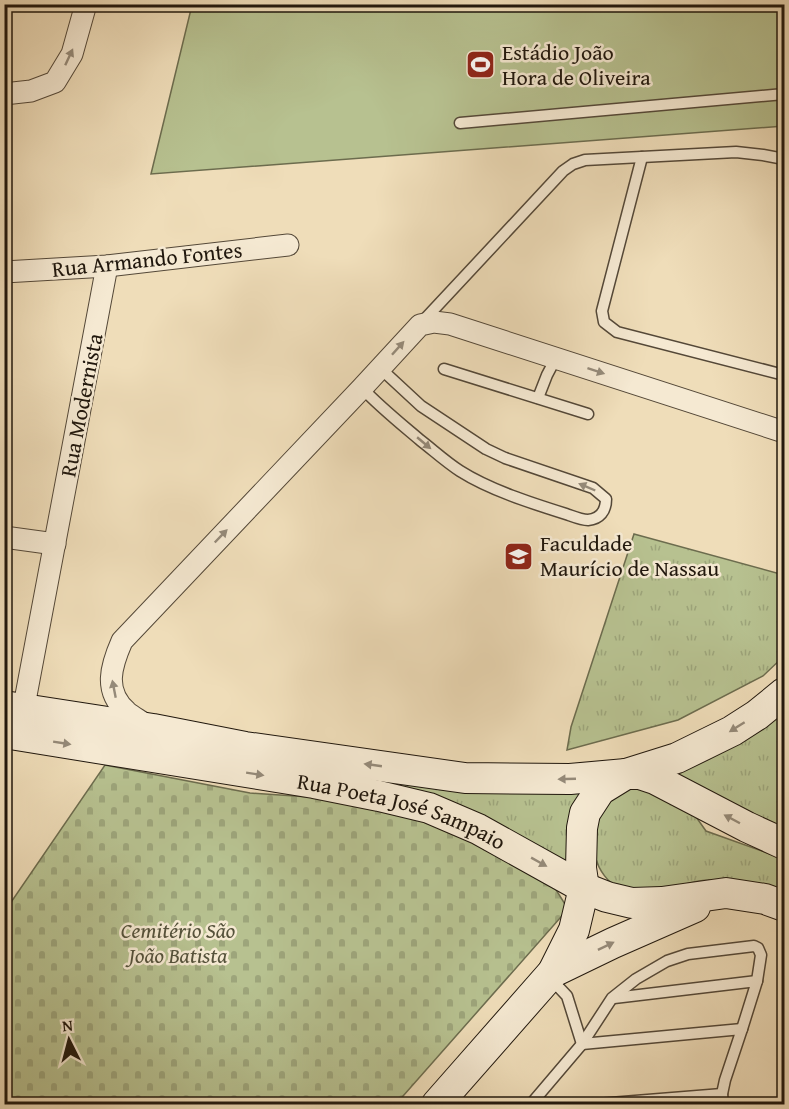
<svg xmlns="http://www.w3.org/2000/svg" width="789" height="1109" viewBox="0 0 789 1109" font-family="'Gentium Book Plus',serif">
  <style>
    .grass { fill: url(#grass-tufts); stroke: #6c6c4e; stroke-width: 1.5 }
    .cemetery { fill: url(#cemetery-stones); stroke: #6c6c4e; stroke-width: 1.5 }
    .pitch { fill: #b7c190; stroke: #6c6c4e; stroke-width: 1.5 }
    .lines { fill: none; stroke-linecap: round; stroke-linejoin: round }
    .lane-casing { stroke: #544838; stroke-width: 13 }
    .street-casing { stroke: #544838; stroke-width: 23 }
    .secondary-casing { stroke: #20170d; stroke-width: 32 }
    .lane { stroke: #f5e9d2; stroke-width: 10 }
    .street { stroke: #f5e9d2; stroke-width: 21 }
    .secondary { stroke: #f5e9d2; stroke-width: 30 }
    .oneway { fill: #958a79 }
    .labels { text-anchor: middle; stroke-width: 5; stroke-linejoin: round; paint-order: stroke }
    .poi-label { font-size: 22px; fill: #20170d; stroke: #f5e9d2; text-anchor: start }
    .street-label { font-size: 22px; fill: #20170d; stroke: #f5e9d2 }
    .park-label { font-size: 22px; font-style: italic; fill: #55523b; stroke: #f5e9d2 }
  </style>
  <defs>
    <pattern id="grass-tufts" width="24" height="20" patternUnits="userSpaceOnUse" patternTransform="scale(1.5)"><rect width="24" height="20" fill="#b7c190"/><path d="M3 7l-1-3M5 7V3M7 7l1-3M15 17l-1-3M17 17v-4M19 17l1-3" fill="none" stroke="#9da57b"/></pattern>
    <pattern id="cemetery-stones" width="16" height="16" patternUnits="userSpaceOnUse" patternTransform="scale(1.5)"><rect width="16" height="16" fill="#b7c190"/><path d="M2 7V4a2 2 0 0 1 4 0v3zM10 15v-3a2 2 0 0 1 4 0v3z" fill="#9da57b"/></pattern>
  </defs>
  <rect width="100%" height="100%" fill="#efddb9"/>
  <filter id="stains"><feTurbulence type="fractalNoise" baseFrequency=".00333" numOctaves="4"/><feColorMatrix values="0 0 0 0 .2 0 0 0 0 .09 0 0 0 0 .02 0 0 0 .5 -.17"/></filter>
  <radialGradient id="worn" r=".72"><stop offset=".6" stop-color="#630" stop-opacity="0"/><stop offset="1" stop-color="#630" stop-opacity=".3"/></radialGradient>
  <!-- grass -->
  <g class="grass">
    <path d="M 634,534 L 784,575 L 784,656 L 763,676 L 678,720 L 567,750 L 571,727 Z"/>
    <path d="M 784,711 L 784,831 L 668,772 Z"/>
    <path d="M 74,727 L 582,792 L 574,869 Z"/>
    <path d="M 637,786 L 694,814 L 706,831 L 784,859 L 784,893 C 760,887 734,878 708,880 C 689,881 670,890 650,891 C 644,891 624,890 618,887 C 608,883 599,870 596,859 C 592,844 590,829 598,816 C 607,801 621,791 637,786 Z"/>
  </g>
  <!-- cemetery -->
  <path class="cemetery" d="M 105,765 L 250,793 L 339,799 L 421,819 L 483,845 L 555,888 L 568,909 L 396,1104 L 5,1104 L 5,911 Z"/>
  <!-- pitch -->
  <path class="pitch" d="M 192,5 L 784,5 L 784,126 L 151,174 Z"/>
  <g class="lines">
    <defs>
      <g id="lane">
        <path d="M 460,123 L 784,94"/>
        <path d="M 642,157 L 602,311 L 604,322 L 617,332 L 784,375"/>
        <path d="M 424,320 L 563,171 L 573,164 L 585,160 L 736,152 L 763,155 L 784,159"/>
        <path d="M 444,369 L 588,414"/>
        <path d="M 362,388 C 380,407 400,423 420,440 C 433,450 446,462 460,471 C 490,490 531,503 566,514 C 572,516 581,520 588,520 C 600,519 606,511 606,499 L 593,488 L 505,458 L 486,449 L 421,406 L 380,368"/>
        <path d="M 538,398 L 547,375 L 556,358"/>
        <path d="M 550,978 L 567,996 L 582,1044"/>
        <path d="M 614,998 L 757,981 L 742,1029"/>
        <path d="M 582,1044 L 742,1029 L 725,1080 L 722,1094"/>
        <path d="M 531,1104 L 582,1044 L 612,998 L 636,979 L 667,961 L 688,954 L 754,946 L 758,948 L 761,955 L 757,981"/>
        <path d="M 598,1104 L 722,1094 L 723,1104"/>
      </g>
      <g id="street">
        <path d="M 4,94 L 31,91 L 55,82 L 72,54 L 86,4"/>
        <path d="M 4,272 L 107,266 L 288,245"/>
        <path d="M 4,537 L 55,544"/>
        <path d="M 21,722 L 107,266"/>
        <path d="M 147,726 C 141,721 133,717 127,712 C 103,691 111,666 122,641 L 362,388 L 420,325 L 434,322 L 450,324 L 784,432"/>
      </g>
      <g id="secondary">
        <path d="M 4,706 L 153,729 L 245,747 L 465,778 L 570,779 L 626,774 L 640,774 L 655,779 L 747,827 L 784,844"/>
        <path id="s1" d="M 4,733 L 314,783 L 379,796 L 429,808 L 478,829 L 584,888 L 607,897 L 632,903 L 662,902 L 726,893 L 765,899 L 784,906"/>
        <path d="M 553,972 L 613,943 L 695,907"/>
        <path d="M 437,1104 L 553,972 L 574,930 L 584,888 L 581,868 L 582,828 L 585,813 L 600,790 L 626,774 L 677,758 L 732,731 L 757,715 L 784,693"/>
      </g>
    </defs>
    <!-- lane casing -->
    <use href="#lane" class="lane-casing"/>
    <!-- street casing -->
    <use href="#street" class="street-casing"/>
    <!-- secondary casing -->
    <use href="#secondary" class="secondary-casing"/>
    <!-- lane -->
    <use href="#lane" class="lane"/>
    <!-- street -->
    <use href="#street" class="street"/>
    <!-- secondary -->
    <use href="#secondary" class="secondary"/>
  </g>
  <!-- one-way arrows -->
  <defs><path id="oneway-solid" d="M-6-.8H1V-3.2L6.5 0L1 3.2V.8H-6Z" transform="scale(1.5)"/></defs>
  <g class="oneway">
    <use href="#oneway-solid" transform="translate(69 57) rotate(-65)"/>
    <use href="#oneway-solid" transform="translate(398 348) rotate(-48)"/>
    <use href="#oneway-solid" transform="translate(596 371) rotate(18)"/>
    <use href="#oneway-solid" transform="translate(424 443) rotate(40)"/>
    <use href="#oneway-solid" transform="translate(587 487) rotate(-157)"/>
    <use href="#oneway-solid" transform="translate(221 536) rotate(-46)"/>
    <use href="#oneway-solid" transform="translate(114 689) rotate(-101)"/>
    <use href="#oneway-solid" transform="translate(737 727) rotate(148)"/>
    <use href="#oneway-solid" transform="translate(62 743) rotate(9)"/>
    <use href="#oneway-solid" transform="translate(373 765) rotate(-172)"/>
    <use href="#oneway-solid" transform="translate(255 774) rotate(9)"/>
    <use href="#oneway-solid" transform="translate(567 779) rotate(178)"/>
    <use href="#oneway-solid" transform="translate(732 819) rotate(-152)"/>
    <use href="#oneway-solid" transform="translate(539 862) rotate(29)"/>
    <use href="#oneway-solid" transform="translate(606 946) rotate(-26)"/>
  </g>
  <!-- icons -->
  <defs>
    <symbol id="stadium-square" viewBox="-11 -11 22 22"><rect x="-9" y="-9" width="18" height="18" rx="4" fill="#8f2418" stroke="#f5e9d2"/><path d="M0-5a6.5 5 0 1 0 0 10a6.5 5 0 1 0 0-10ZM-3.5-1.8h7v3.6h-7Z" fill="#fff"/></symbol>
    <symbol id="university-square" viewBox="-11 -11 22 22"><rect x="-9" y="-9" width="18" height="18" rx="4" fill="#8f2418" stroke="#f5e9d2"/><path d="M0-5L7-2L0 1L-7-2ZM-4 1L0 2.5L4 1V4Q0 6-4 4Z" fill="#fff"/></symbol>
  </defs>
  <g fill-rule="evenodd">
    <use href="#stadium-square" x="464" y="48" width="33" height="33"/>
    <use href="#university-square" x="502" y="540" width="33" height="33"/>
  </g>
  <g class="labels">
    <!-- poi labels -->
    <g class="poi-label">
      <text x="502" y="60">Estádio João<tspan x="502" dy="25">Hora de Oliveira</tspan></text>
      <text x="540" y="551">Faculdade<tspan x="540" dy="25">Maurício de Nassau</tspan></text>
    </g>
    <!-- street labels -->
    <g class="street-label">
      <text transform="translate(147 259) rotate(-6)" y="8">Rua Armando Fontes</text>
      <text transform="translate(81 405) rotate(-79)" y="8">Rua Modernista</text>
      <text dy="8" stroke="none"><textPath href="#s1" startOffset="406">Rua Poeta José Sampaio</textPath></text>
    </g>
    <!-- park labels -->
    <g class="park-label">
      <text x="178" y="938">Cemitério São<tspan x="178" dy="25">João Batista</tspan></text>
    </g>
  </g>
  <!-- margin -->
  <rect width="789" height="1109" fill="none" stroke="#efddb9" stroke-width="24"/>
  <rect x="6" y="6" width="777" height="1097" fill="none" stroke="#20170d" stroke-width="3"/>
  <rect x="12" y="12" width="765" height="1085" fill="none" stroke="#20170d" stroke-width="1.5"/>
  <!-- north arrow -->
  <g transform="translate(69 1040) rotate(354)" stroke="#f5e9d2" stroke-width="4.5" paint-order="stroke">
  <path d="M0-4.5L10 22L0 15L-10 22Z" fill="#20170d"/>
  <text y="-9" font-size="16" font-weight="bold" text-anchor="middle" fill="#20170d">N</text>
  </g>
  <rect width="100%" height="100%" filter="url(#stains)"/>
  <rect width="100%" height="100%" fill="url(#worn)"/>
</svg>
